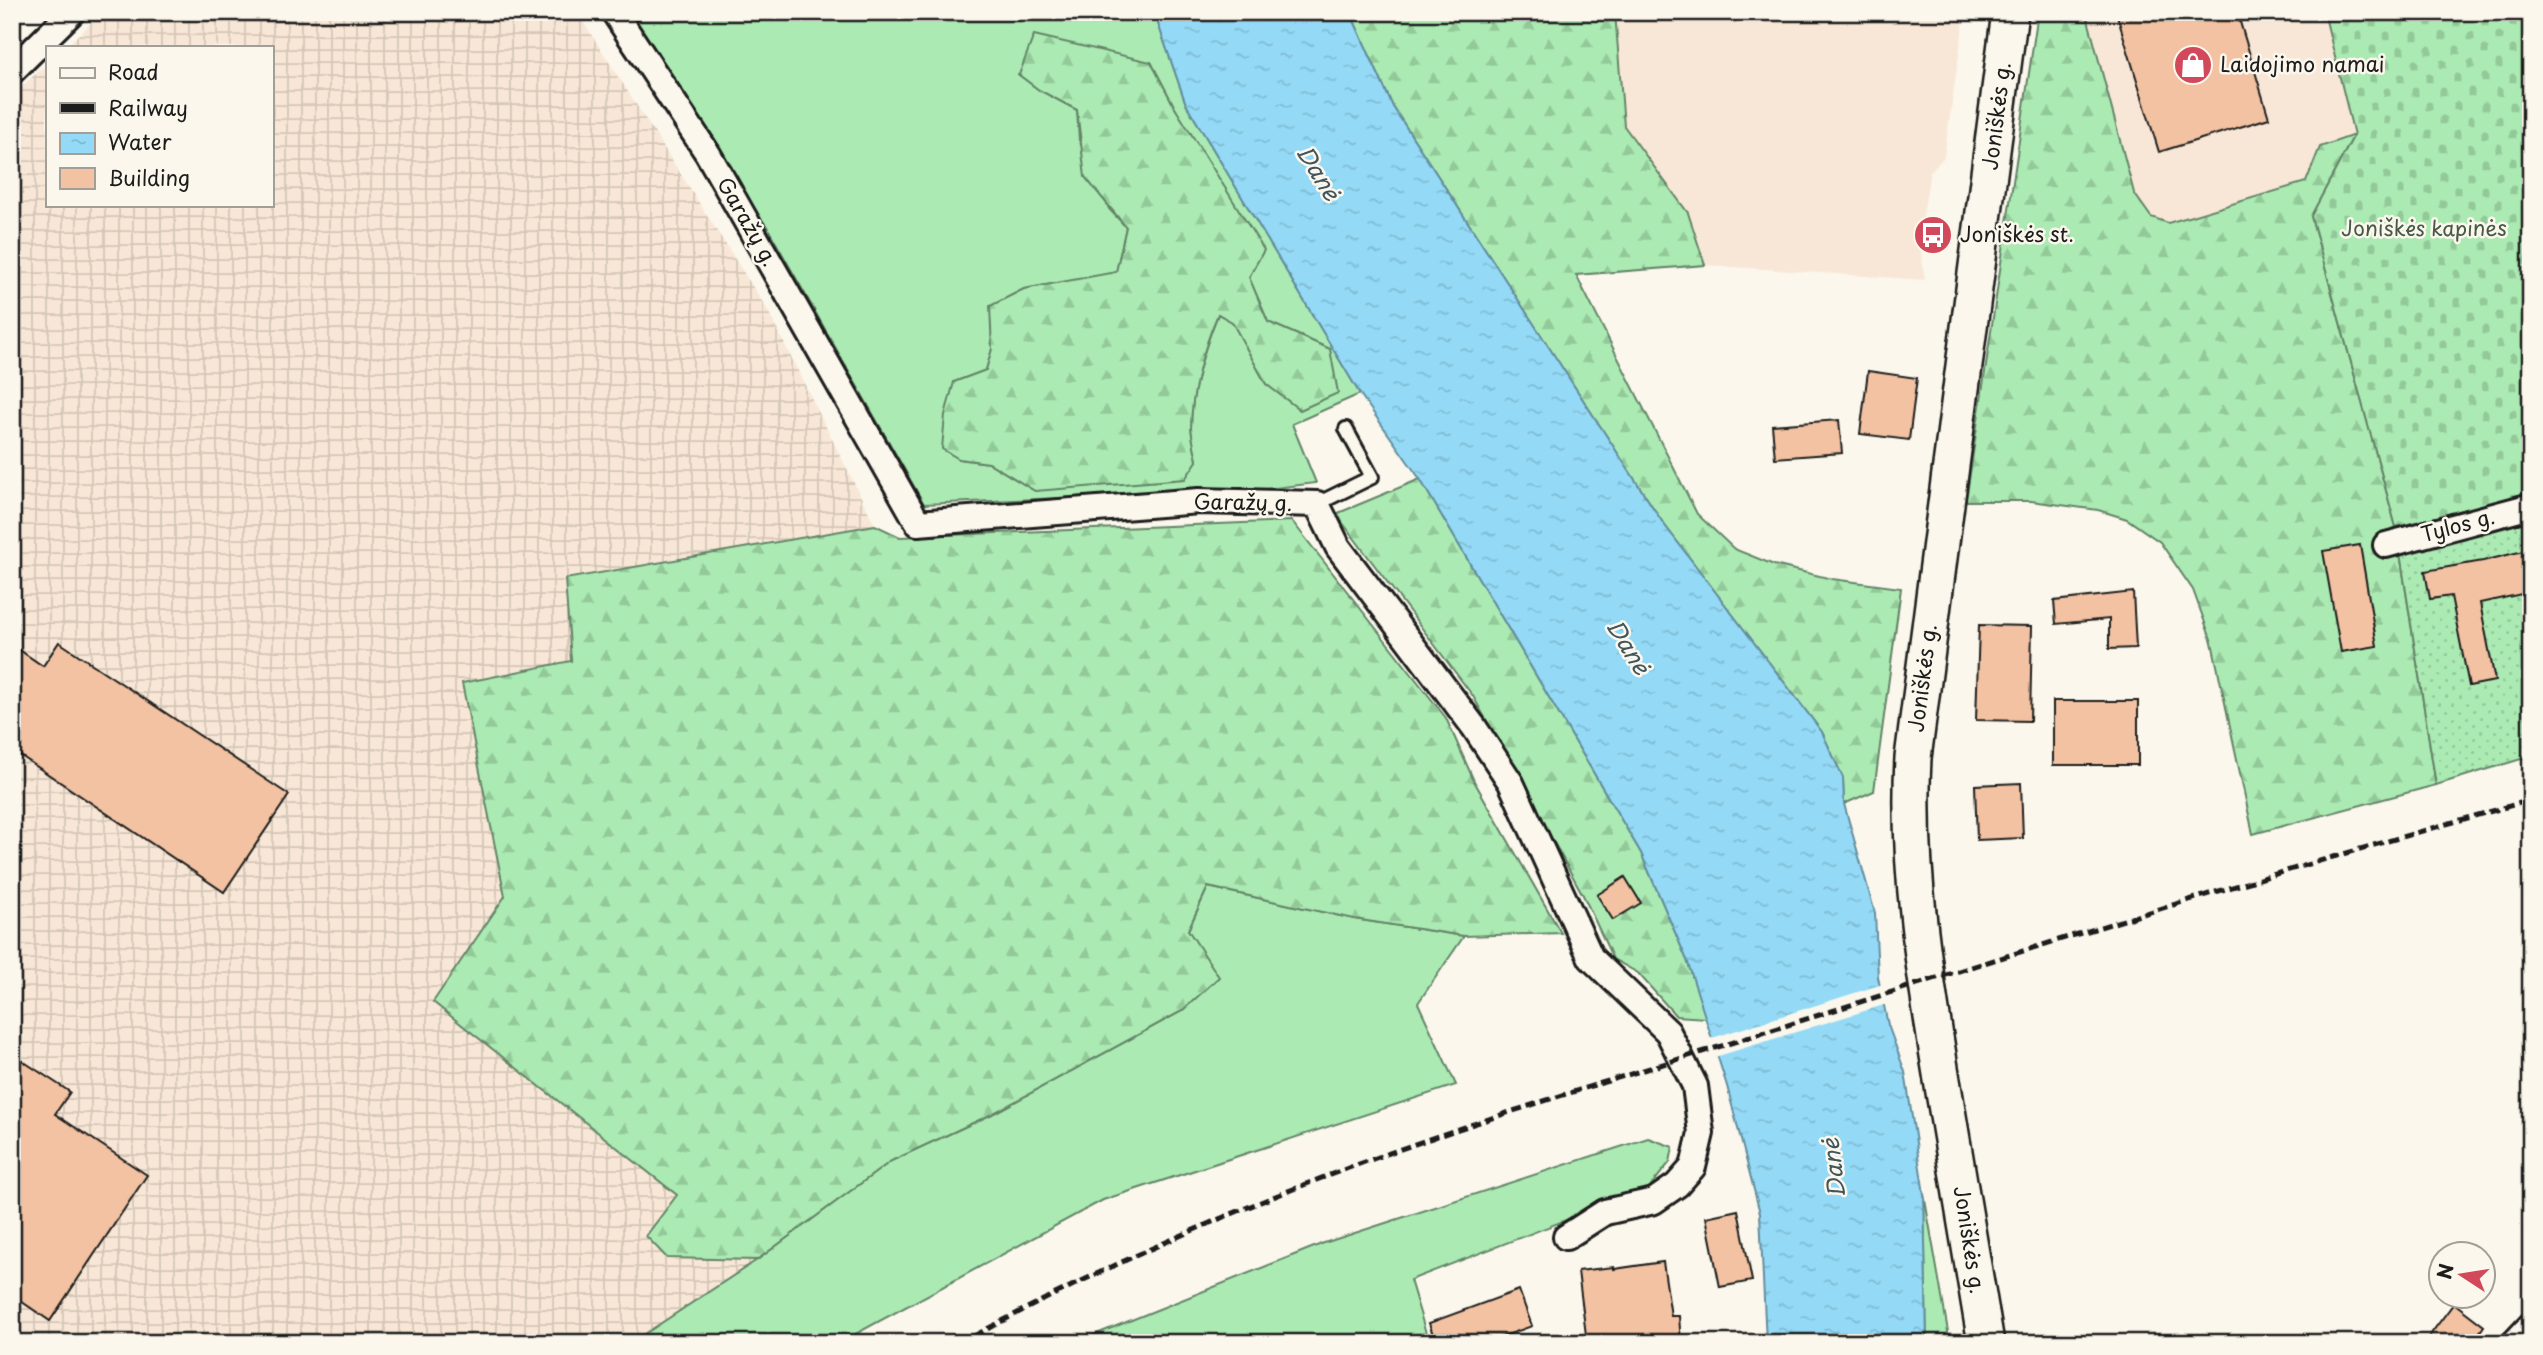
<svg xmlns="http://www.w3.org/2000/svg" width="2543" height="1355" viewBox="0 0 2543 1355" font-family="'Playpen Sans',sans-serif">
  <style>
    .built { fill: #f8e7d6 }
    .industrial { fill: url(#industrial-grid) }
    .grass { fill: #abebb3; stroke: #648468; stroke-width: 2; fill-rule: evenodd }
    .forest { fill: url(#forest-firs); stroke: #648468; stroke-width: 2 }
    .cemetery { fill: url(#cemetery-stones); stroke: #648468; stroke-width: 2 }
    .garden { fill: url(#garden-dots); stroke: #648468; stroke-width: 2 }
    .water { fill: url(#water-ripples); stroke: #648e9f; stroke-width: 2 }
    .pier { fill: #fbf7ec }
    .building { fill: #f2c2a2; stroke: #1c1c1c; stroke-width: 2 }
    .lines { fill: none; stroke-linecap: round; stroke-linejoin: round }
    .service-casing { stroke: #1c1c1c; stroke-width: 18 }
    .minor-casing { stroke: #1c1c1c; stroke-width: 30 }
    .secondary-casing { stroke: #1c1c1c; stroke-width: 40 }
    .service { stroke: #fbf7ec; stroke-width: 12 }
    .minor { stroke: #fbf7ec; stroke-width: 24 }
    .secondary { stroke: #fbf7ec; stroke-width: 35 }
    .rail { stroke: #1c1c1c; stroke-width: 5; stroke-dasharray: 10 5; stroke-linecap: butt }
    .labels { text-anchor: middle; stroke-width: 5; stroke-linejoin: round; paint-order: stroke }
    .poi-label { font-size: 21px; fill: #1c1c1c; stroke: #fbf7ec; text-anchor: start }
    .street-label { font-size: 21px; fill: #1c1c1c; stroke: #fbf7ec }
    .park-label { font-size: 21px; fill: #475a49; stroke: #fbf7ec }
    .water-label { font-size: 23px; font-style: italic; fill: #40555d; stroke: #fbf7ec }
  </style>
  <defs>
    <pattern id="industrial-grid" width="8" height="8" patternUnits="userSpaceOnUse" patternTransform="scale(1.75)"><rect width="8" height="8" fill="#f8e7d6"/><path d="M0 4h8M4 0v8" fill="none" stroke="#d4c6b7"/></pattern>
    <pattern id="forest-firs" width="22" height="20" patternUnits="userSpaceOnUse" patternTransform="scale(1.75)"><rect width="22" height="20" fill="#abebb3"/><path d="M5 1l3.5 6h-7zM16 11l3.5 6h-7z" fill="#93c999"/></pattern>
    <pattern id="cemetery-stones" width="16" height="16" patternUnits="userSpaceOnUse" patternTransform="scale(1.75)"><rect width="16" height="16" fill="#abebb3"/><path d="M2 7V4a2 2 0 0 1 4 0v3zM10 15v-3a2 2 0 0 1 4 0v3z" fill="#93c999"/></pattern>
    <pattern id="garden-dots" width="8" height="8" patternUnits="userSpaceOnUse" patternTransform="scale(1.75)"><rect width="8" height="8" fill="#abebb3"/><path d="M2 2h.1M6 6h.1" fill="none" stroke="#93c999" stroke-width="1.8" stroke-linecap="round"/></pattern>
    <pattern id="water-ripples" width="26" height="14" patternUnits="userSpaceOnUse" patternTransform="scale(1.75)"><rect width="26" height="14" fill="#94daf6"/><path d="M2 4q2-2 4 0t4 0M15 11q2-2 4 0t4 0" fill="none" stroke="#7fbad2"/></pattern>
  </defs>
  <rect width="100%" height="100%" fill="#fbf7ec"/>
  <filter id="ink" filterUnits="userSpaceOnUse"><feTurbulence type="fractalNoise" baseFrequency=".0143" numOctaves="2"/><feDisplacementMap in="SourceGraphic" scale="14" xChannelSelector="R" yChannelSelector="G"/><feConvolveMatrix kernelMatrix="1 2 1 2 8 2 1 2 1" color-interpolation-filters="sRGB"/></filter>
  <g filter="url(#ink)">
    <!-- built -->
    <g class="built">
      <path d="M 1615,12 L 1965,12 L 1944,157 L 1930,172 L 1919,240 L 1925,280 L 1705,265 L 1688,213 L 1624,126 Z"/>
      <path d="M 2086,12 L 2324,12 L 2354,135 L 2320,147 L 2306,182 L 2168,223 L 2151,217 L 2134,193 Z"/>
    </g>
    <!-- industrial -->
    <path class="industrial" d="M 103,12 L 577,12 L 767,309 L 875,525 L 565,579 L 571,661 L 462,683 L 505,896 L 434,1002 L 678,1196 L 666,1258 L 757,1260 L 631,1343 L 12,1343 L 12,95 L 47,64 L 47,205 L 271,205 L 271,47 L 65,47 Z"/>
    <!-- grass -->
    <g class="grass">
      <path d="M 622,12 L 1154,12 L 1186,104 L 1360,394 L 1292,424 L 1316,483 L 1267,489 L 924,504 L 766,225 L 692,125 ZM 1151,62 L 1175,108 L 1268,322 L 1330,349 L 1266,384 L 1232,321 L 1218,314 C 1204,349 1191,390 1191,428 C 1192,439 1195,450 1197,461 L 1035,491 L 989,463 L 959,459 L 954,382 L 986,370 L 992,349 L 991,306 L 1024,289 L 1116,273 L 1126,227 L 1109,209 L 1079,140 L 1077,110 L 1039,90 L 1019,75 Z"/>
      <path d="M 1208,887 L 1354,919 L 1464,936 L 1418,1003 L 1456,1085 L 1103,1200 L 839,1343 L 631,1343 L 757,1260 L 891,1161 L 992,1114 L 1182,1011 L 1188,930 Z"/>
      <path d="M 1648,1138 L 1673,1147 L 1670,1162 L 1649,1188 L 1410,1280 L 1429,1343 L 1074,1343 L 1324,1243 Z"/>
      <path d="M 1924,1194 L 1950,1343 L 1927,1343 Z"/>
    </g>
    <!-- forest -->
    <g class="forest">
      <path d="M 1350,12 L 1615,12 L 1624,126 L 1688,213 L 1705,265 L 1576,275 L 1697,514 L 1734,549 L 1774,565 L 1832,579 L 1901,588 L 1874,791 L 1844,804 L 1843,778 L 1822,732 L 1663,523 L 1393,107 Z"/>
      <path d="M 2038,12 L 2086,12 L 2134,193 L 2151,217 L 2168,223 L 2306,182 L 2320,147 L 2354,135 L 2311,216 L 2396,527 L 2436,785 L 2253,834 L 2212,642 L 2193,590 L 2160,542 L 2127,519 L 2098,510 L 2031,501 L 1966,501 Z"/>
      <path d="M 1034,35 L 1151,62 L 1175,108 L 1264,250 L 1249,277 L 1268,322 L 1330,349 L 1338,393 L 1300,410 L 1266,384 L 1232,322 L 1218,314 C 1204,346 1191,393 1191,428 C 1192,439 1195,450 1197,461 L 1185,479 L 1035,491 L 989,463 L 959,459 L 942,449 L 945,415 L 954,382 L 986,370 L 992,349 L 990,306 L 1024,289 L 1116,272 L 1126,227 L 1085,177 L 1077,110 L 1039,90 L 1019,75 Z"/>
      <path d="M 1420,479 L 1641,853 L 1687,960 L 1706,1018 L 1676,1016 L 1638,973 L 1613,959 L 1583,895 L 1473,696 L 1336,514 Z"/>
      <path d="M 1292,521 L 1446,718 L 1474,781 L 1561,933 L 1464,936 L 1354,919 L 1208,887 L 1188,930 L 1219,977 L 1182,1011 L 992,1114 L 891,1161 L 757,1260 L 667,1258 L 646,1236 L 677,1195 L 433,1002 L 505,896 L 462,683 L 571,661 L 565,579 L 875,525 L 900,537 Z"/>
    </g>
    <!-- cemetery -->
    <path class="cemetery" d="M 2324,12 L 2531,12 L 2531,494 L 2396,527 L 2311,216 L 2354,135 Z"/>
    <!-- garden -->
    <path class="garden" d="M 2531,494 L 2531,756 L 2436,785 L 2396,527 Z"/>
    <!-- water -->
    <path class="water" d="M 1154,12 L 1350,12 L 1393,107 L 1663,523 L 1822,732 L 1843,778 L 1844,804 L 1875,913 L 1878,977 L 1888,1025 L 1905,1072 L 1924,1194 L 1927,1343 L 1766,1343 L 1760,1213 L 1727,1086 L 1687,960 L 1641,853 L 1420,479 L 1360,394 L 1186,104 Z"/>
    <!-- pier -->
    <path class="pier" d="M 1883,984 L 1887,1004 L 1715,1057 L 1709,1039 Z"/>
    <!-- building -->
    <g class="building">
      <path d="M 2116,12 L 2237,12 L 2269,118 L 2159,152 Z"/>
      <path d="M 1868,371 L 1917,378 L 1909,440 L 1860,434 Z"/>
      <path d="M 1839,420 L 1842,453 L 1775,458 L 1772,425 Z"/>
      <path d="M 2360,545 L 2377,646 L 2341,652 L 2323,551 Z"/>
      <path d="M 2531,549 L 2531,592 L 2480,603 L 2495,681 L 2469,686 L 2451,596 L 2430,599 L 2425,571 L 2483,561 Z"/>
      <path d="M 2133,592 L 2136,648 L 2109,649 L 2109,619 L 2056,624 L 2054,601 Z"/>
      <path d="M 1979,625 L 2032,626 L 2030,721 L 1976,720 Z"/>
      <path d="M 59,642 L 289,795 L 224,892 L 12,750 L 12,645 L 43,666 Z"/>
      <rect x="2053" y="701" width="85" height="64"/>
      <path d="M 2021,783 L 2023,838 L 1977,840 L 1975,785 Z"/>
      <path d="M 1625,877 L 1641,903 L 1613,920 L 1597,895 Z"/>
      <path d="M 12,1054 L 70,1092 L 55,1114 L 147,1175 L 50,1321 L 12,1295 Z"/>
      <path d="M 1738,1210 L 1752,1281 L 1720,1287 L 1706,1217 Z"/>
      <path d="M 1663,1262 L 1671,1316 L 1679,1316 L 1681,1343 L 1587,1343 L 1578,1271 L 1614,1267 L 1614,1269 Z"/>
      <path d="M 1519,1290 L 1532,1326 L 1485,1343 L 1436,1343 L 1429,1323 Z"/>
      <path d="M 2454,1303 L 2484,1326 L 2472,1343 L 2424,1343 Z"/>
    </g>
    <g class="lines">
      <defs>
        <path id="service" d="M 1317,504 L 1372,477 L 1346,429"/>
        <g id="minor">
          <path d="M 614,12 L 708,154 L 918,523 L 1199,501 L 1317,504 L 1338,547 L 1474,727 L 1511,783 L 1591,958 L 1668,1032 L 1695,1086 L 1701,1133 L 1693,1167 L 1677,1185 L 1654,1201 L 1605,1212 L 1566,1237"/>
          <path d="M 12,71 L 72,12"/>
          <path d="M 2386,545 L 2531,506"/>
          <path d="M 2514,1343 L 2531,1325"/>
        </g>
        <path id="secondary" d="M 1986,1343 C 1972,1257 1958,1171 1943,1086 C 1925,977 1907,869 1913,758 L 2010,12"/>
      </defs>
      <!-- service casing -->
      <use href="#service" class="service-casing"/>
      <!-- minor casing -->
      <use href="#minor" class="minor-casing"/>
      <!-- secondary casing -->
      <use href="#secondary" class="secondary-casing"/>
      <!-- service -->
      <use href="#service" class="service"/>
      <!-- minor -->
      <use href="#minor" class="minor"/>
      <!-- secondary -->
      <use href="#secondary" class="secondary"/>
      <!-- rail -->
      <path class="rail" d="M 961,1343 C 1093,1271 1232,1210 1373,1159 C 1496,1114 1622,1077 1747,1038 C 2007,955 2268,874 2531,800"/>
    </g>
  </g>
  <!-- icons -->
  <defs>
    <symbol id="shop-disc" viewBox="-11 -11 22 22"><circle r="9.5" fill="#d1495b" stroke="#fbf7ec"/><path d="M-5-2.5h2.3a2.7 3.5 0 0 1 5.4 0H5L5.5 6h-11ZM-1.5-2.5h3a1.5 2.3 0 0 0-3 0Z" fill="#fff"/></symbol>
    <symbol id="bus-disc" viewBox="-11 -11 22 22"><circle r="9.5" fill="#d1495b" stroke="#fbf7ec"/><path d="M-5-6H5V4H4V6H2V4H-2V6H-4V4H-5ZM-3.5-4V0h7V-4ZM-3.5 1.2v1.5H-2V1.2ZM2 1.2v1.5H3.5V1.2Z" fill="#fff"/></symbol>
  </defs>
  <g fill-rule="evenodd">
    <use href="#shop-disc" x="2171" y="43" width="44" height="44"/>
    <use href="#bus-disc" x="1911" y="213" width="44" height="44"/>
  </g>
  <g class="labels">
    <!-- poi labels -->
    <g class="poi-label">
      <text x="2220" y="72">Laidojimo namai</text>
      <text x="1960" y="242">Joniškės st.</text>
    </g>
    <!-- street labels -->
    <g class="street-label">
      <text transform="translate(1997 116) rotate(-83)" y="7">Joniškės g.</text>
      <text transform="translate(747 222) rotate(60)" y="7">Garažų g.</text>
      <text transform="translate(1243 503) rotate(1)" y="7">Garažų g.</text>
      <text transform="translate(2458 526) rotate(-15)" y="7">Tylos g.</text>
      <text transform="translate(1923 678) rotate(-83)" y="7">Joniškės g.</text>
      <text transform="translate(1969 1240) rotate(81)" y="7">Joniškės g.</text>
    </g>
    <!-- park labels -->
    <g class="park-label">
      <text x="2424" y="236">Joniškės kapinės</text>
    </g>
    <!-- water labels -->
    <g class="water-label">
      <text transform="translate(1318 173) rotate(58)" y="8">Danė</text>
      <text transform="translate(1628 647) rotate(58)" y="8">Danė</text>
      <text transform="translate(1834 1168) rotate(-97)" y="8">Danė</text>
    </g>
  </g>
  <!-- margin -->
  <rect width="2543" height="1355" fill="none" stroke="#fbf7ec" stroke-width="42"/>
  <rect x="21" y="21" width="2501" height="1313" fill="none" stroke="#1c1c1c" stroke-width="2.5" filter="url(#ink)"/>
  <!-- legend -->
  <rect x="46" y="46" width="228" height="161" fill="#fbf7ec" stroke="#a29f99" stroke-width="2"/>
  <rect x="60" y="68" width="35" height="10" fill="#fbf7ec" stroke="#a29f99" stroke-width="2"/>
  <text x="108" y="80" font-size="21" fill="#1c1c1c">Road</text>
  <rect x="60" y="103" width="35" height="10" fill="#1c1c1c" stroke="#a29f99" stroke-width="2"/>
  <text x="108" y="116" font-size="21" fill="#1c1c1c">Railway</text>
  <rect x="60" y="133" width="35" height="21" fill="url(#water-ripples)" stroke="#a29f99" stroke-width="2"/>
  <text x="108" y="150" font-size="21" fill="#1c1c1c">Water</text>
  <rect x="60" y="168" width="35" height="21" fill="#f2c2a2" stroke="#a29f99" stroke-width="2"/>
  <text x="108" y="186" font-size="21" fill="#1c1c1c">Building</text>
  <!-- north arrow -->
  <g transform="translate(2462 1275) rotate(282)"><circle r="33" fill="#fbf7ec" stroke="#a29f99" stroke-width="2"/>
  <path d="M0-5L12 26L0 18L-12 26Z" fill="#d1495b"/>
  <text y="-10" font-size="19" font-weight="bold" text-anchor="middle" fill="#1c1c1c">N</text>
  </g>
</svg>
